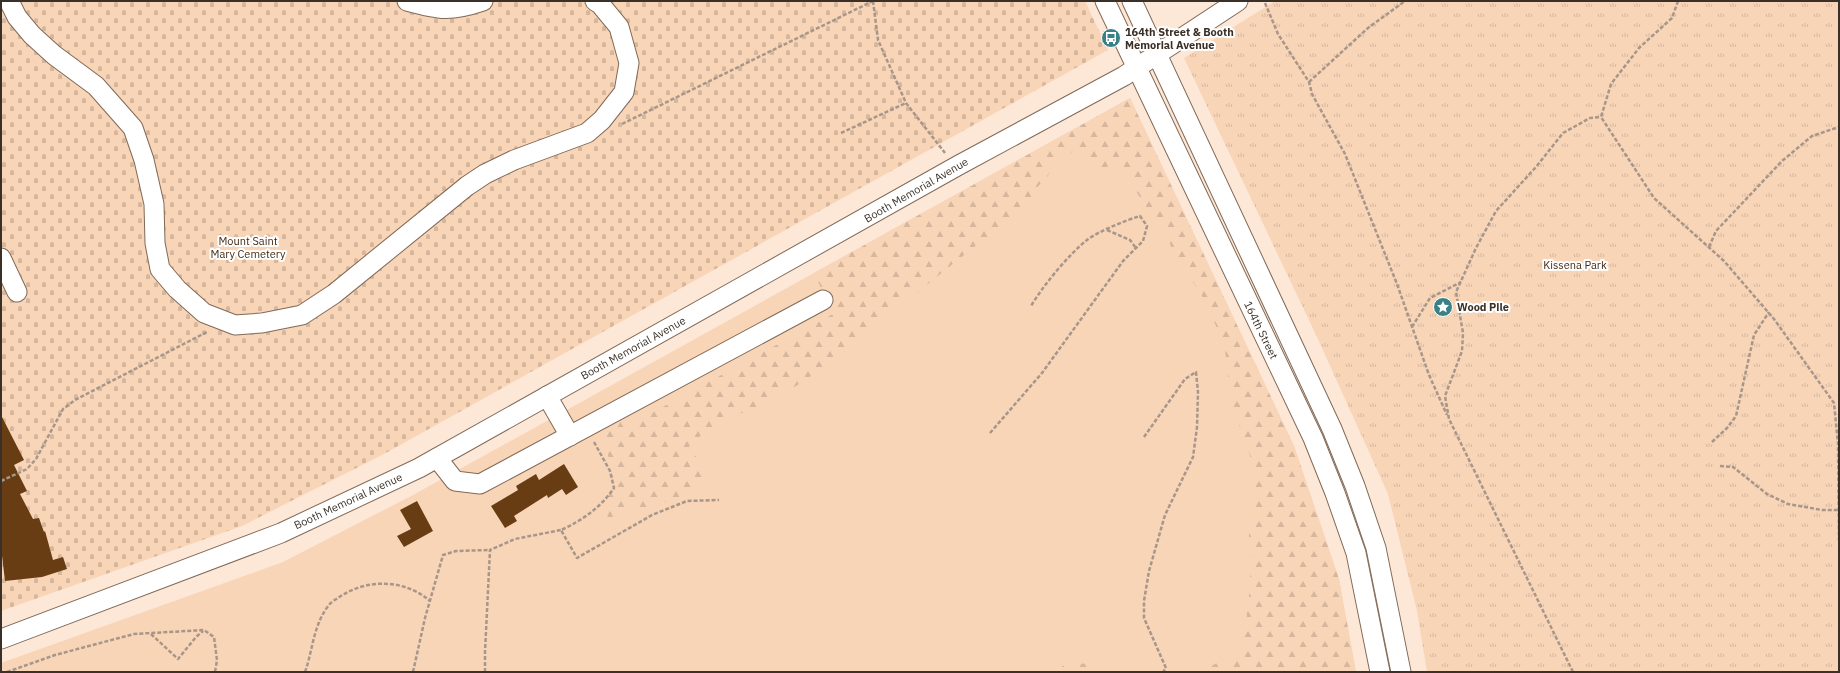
<svg xmlns="http://www.w3.org/2000/svg" width="1840" height="673" viewBox="0 0 1840 673" font-family="'IBM Plex Sans',sans-serif">
  <style>
    .grass { fill: #f9d5b8 }
    .forest { fill: url(#forest-firs) }
    .cemetery { fill: url(#cemetery-stones) }
    .park { fill: url(#park-tufts) }
    .building { fill: #683d13 }
    .lines { fill: none; stroke-linecap: round; stroke-linejoin: round }
    .minor-casing { stroke: #816956; stroke-width: 21 }
    .path { stroke: #a79689; stroke-width: 2.5; stroke-dasharray: 4 2; stroke-linecap: butt }
    .minor { stroke: #fff; stroke-width: 19 }
    .labels { text-anchor: middle; stroke-width: 4; stroke-linejoin: round; paint-order: stroke }
    .poi-label { font-size: 11px; font-weight: bold; fill: #3a3027; stroke: #fff; text-anchor: start }
    .street-label { font-size: 11px; fill: #3a3027; stroke: #fff }
    .park-label { font-size: 11px; fill: #422811; stroke: #fff }
  </style>
  <defs>
    <pattern id="forest-firs" width="22" height="20" patternUnits="userSpaceOnUse"><rect width="22" height="20" fill="#f9d5b8"/><path d="M5 1l3.5 6h-7zM16 11l3.5 6h-7z" fill="#d6b79e"/></pattern>
    <pattern id="cemetery-stones" width="16" height="16" patternUnits="userSpaceOnUse"><rect width="16" height="16" fill="#f9d5b8"/><path d="M2 7V4a2 2 0 0 1 4 0v3zM10 15v-3a2 2 0 0 1 4 0v3z" fill="#d6b79e"/></pattern>
    <pattern id="park-tufts" width="24" height="20" patternUnits="userSpaceOnUse"><rect width="24" height="20" fill="#f9d5b8"/><path d="M3 7l-1-3M5 7V3M7 7l1-3M15 17l-1-3M17 17v-4M19 17l1-3" fill="none" stroke="#d6b79e"/></pattern>
  </defs>
  <rect width="100%" height="100%" fill="#fde7d6"/>
  <!-- grass -->
  <path class="grass" d="M 1130,98 L 1294,446 L 1339,579 L 1356,672 L 1,672 L 1,663 L 283,562 L 413,495 Z"/>
  <!-- forest -->
  <g class="forest">
    <path d="M 1130,98 L 1294,446 L 1339,579 L 1356,672 L 1200,672 L 1243,649 L 1249,595 L 1251,559 L 1249,535 L 1257,476 L 1232,405 L 1224,343 L 1201,294 L 1173,252 L 1170,244 L 1118,163 L 1097,170 L 1076,150 L 1053,163 L 1047,178 L 1035,189 L 1030,200 L 1015,219 L 983,240 L 914,295 L 851,349 L 796,386 L 759,406 L 727,419 L 699,437 L 689,446 L 702,465 L 708,483 L 690,495 L 608,518 L 604,502 L 614,488 L 606,444 L 602,430 L 618,418 L 624,428 L 833,314 L 814,273 Z"/>
    <path d="M 1087,663 L 1096,672 L 1062,672 L 1062,666 Z"/>
  </g>
  <!-- cemetery -->
  <path class="cemetery" d="M 1,1 L 1085,1 L 1108,50 L 384,454 L 242,526 L 1,611 Z"/>
  <!-- park -->
  <path class="park" d="M 1275,1 L 1839,1 L 1839,672 L 1427,672 L 1417,611 L 1388,494 L 1317,337 L 1184,58 Z"/>
  <!-- building -->
  <g class="building">
    <path d="M 1,415 L 24,460 L 14,465 L 27,491 L 20,494 L 33,519 L 39,518 L 44,532 L 45,531 L 53,560 L 63,557 L 67,569 L 42,577 L 5,581 L 1,547 Z"/>
    <path d="M 564,464 L 578,487 L 566,495 L 562,489 L 548,498 L 547,495 L 514,516 L 517,521 L 505,528 L 491,506 L 518,490 L 516,486 L 536,474 L 539,480 Z"/>
    <path d="M 417,501 L 433,531 L 404,547 L 397,536 L 411,529 L 400,510 Z"/>
  </g>
  <g class="lines">
    <defs>
      <g id="minor">
        <path d="M 9,1 L 17,17 L 32,35 L 54,55 L 96,86 L 133,128 L 144,160 L 154,204 L 155,243 L 160,269 L 177,289 L 204,313 L 235,325 L 262,323 L 302,315 L 334,294 L 467,186 L 485,174 L 514,160 L 587,133 L 602,120 L 624,92 L 629,63 L 619,27 L 600,4 L 595,1"/>
        <path d="M 407,1 C 440,10 450,12 483,1"/>
        <path d="M 1105,1 L 1313,438 L 1335,493 L 1356,553 L 1380,672"/>
        <path d="M 1132,1 L 1332,429 L 1355,486 L 1376,548 L 1401,672"/>
        <path d="M 1,258 L 17,292"/>
        <path d="M 547,396 L 570,436"/>
        <path d="M 437,458 L 455,481 L 480,484 L 823,300"/>
        <path d="M 1,639 L 281,533 L 419,468 L 959,165 L 1124,76 L 1238,1"/>
      </g>
    </defs>
    <!-- minor casing -->
    <use href="#minor" class="minor-casing"/>
    <!-- path -->
    <g class="path">
      <path d="M 873,1 L 878,40 L 906,103 L 945,153"/>
      <path d="M 1678,1 L 1672,18 L 1639,48 L 1611,84 L 1601,117 L 1654,198 L 1724,261 L 1774,319 L 1834,403 L 1838,444 L 1839,541"/>
      <path d="M 1265,3 L 1278,34 L 1309,82 L 1312,94 L 1345,154 L 1397,284 L 1429,375 L 1447,415"/>
      <path d="M 1309,82 L 1368,28 L 1405,1"/>
      <path d="M 622,124 L 873,1"/>
      <path d="M 841,133 L 906,103"/>
      <path d="M 1107,230 L 1130,240 L 1136,248"/>
      <path d="M 1709,247 L 1716,231 L 1782,161 L 1812,136 L 1839,127"/>
      <path d="M 1412,327 L 1430,298 L 1461,282"/>
      <path d="M 990,433 L 1042,373 L 1123,261 L 1143,241 L 1147,226 L 1140,216 C 1124,221 1099,231 1087,240 C 1069,254 1042,287 1031,306"/>
      <path d="M 1144,437 L 1185,379 L 1196,372 L 1198,392 L 1197,427 L 1193,457 L 1165,515 L 1149,571 L 1144,601 L 1144,618 L 1166,668 L 1163,672"/>
      <path d="M 594,442 L 610,471 L 614,488 C 601,507 583,520 561,530 L 577,558 L 652,515 L 687,501 L 719,500"/>
      <path d="M 1712,442 L 1727,428 L 1736,416 L 1754,335 L 1769,312"/>
      <path d="M 1720,466 L 1733,467 L 1767,494 L 1788,504 L 1822,510 L 1838,510"/>
      <path d="M 1,481 L 27,469 L 36,459 L 63,409 L 75,400 L 207,332"/>
      <path d="M 151,634 L 178,659 L 196,637 L 203,631"/>
      <path d="M 7,672 L 55,655 L 134,634 L 204,630 L 214,637 L 217,660 L 215,672"/>
      <path d="M 305,672 C 313,650 313,625 329,605 C 331,602 335,600 338,598 C 366,578 405,579 430,601"/>
      <path d="M 413,672 L 425,618 L 443,555 L 456,551 L 490,550"/>
      <path d="M 485,672 L 485,652 L 490,550 L 515,539 L 561,530"/>
      <path d="M 1573,672 L 1449,419 L 1445,396 L 1462,351 L 1463,333 L 1456,292 L 1476,248 L 1496,211 L 1536,167 L 1563,133 L 1590,118 L 1601,117"/>
    </g>
    <!-- minor -->
    <use href="#minor" class="minor"/>
  </g>
  <!-- icons -->
  <defs>
    <symbol id="bus-disc" viewBox="-11 -11 22 22"><circle r="9.5" fill="#398186" stroke="#fff"/><path d="M-5-6H5V4H4V6H2V4H-2V6H-4V4H-5ZM-3.5-4V0h7V-4ZM-3.5 1.2v1.5H-2V1.2ZM2 1.2v1.5H3.5V1.2Z" fill="#fff"/></symbol>
    <symbol id="sight-disc" viewBox="-11 -11 22 22"><circle r="9.5" fill="#398186" stroke="#fff"/><path d="M0-6L1.8-2.2L6-1.7L2.9 1.2L3.7 5.4L0 3.3L-3.7 5.4L-2.9 1.2L-6-1.7L-1.8-2.2Z" fill="#fff"/></symbol>
  </defs>
  <g fill-rule="evenodd">
    <use href="#bus-disc" x="1100" y="27" width="22" height="22"/>
    <use href="#sight-disc" x="1432" y="296" width="22" height="22"/>
  </g>
  <g class="labels">
    <!-- poi labels -->
    <g class="poi-label">
      <text x="1125" y="36">164th Street &amp; Booth<tspan x="1125" dy="13">Memorial Avenue</tspan></text>
      <text x="1457" y="311">Wood Pile</text>
    </g>
    <!-- street labels -->
    <g class="street-label">
      <text transform="translate(916 190) rotate(-30)" y="4">Booth Memorial Avenue</text>
      <text transform="translate(1261 330) rotate(64)" y="4">164th Street</text>
      <text transform="translate(633 348) rotate(-29)" y="4">Booth Memorial Avenue</text>
      <text transform="translate(348 501) rotate(-25)" y="4">Booth Memorial Avenue</text>
    </g>
    <!-- park labels -->
    <g class="park-label">
      <text x="248" y="245">Mount Saint<tspan x="248" dy="13">Mary Cemetery</tspan></text>
      <text x="1575" y="269">Kissena Park</text>
    </g>
  </g>
  <!-- border -->
  <rect width="1840" height="673" fill="none" stroke="#3a3027" stroke-width="4"/>
</svg>
